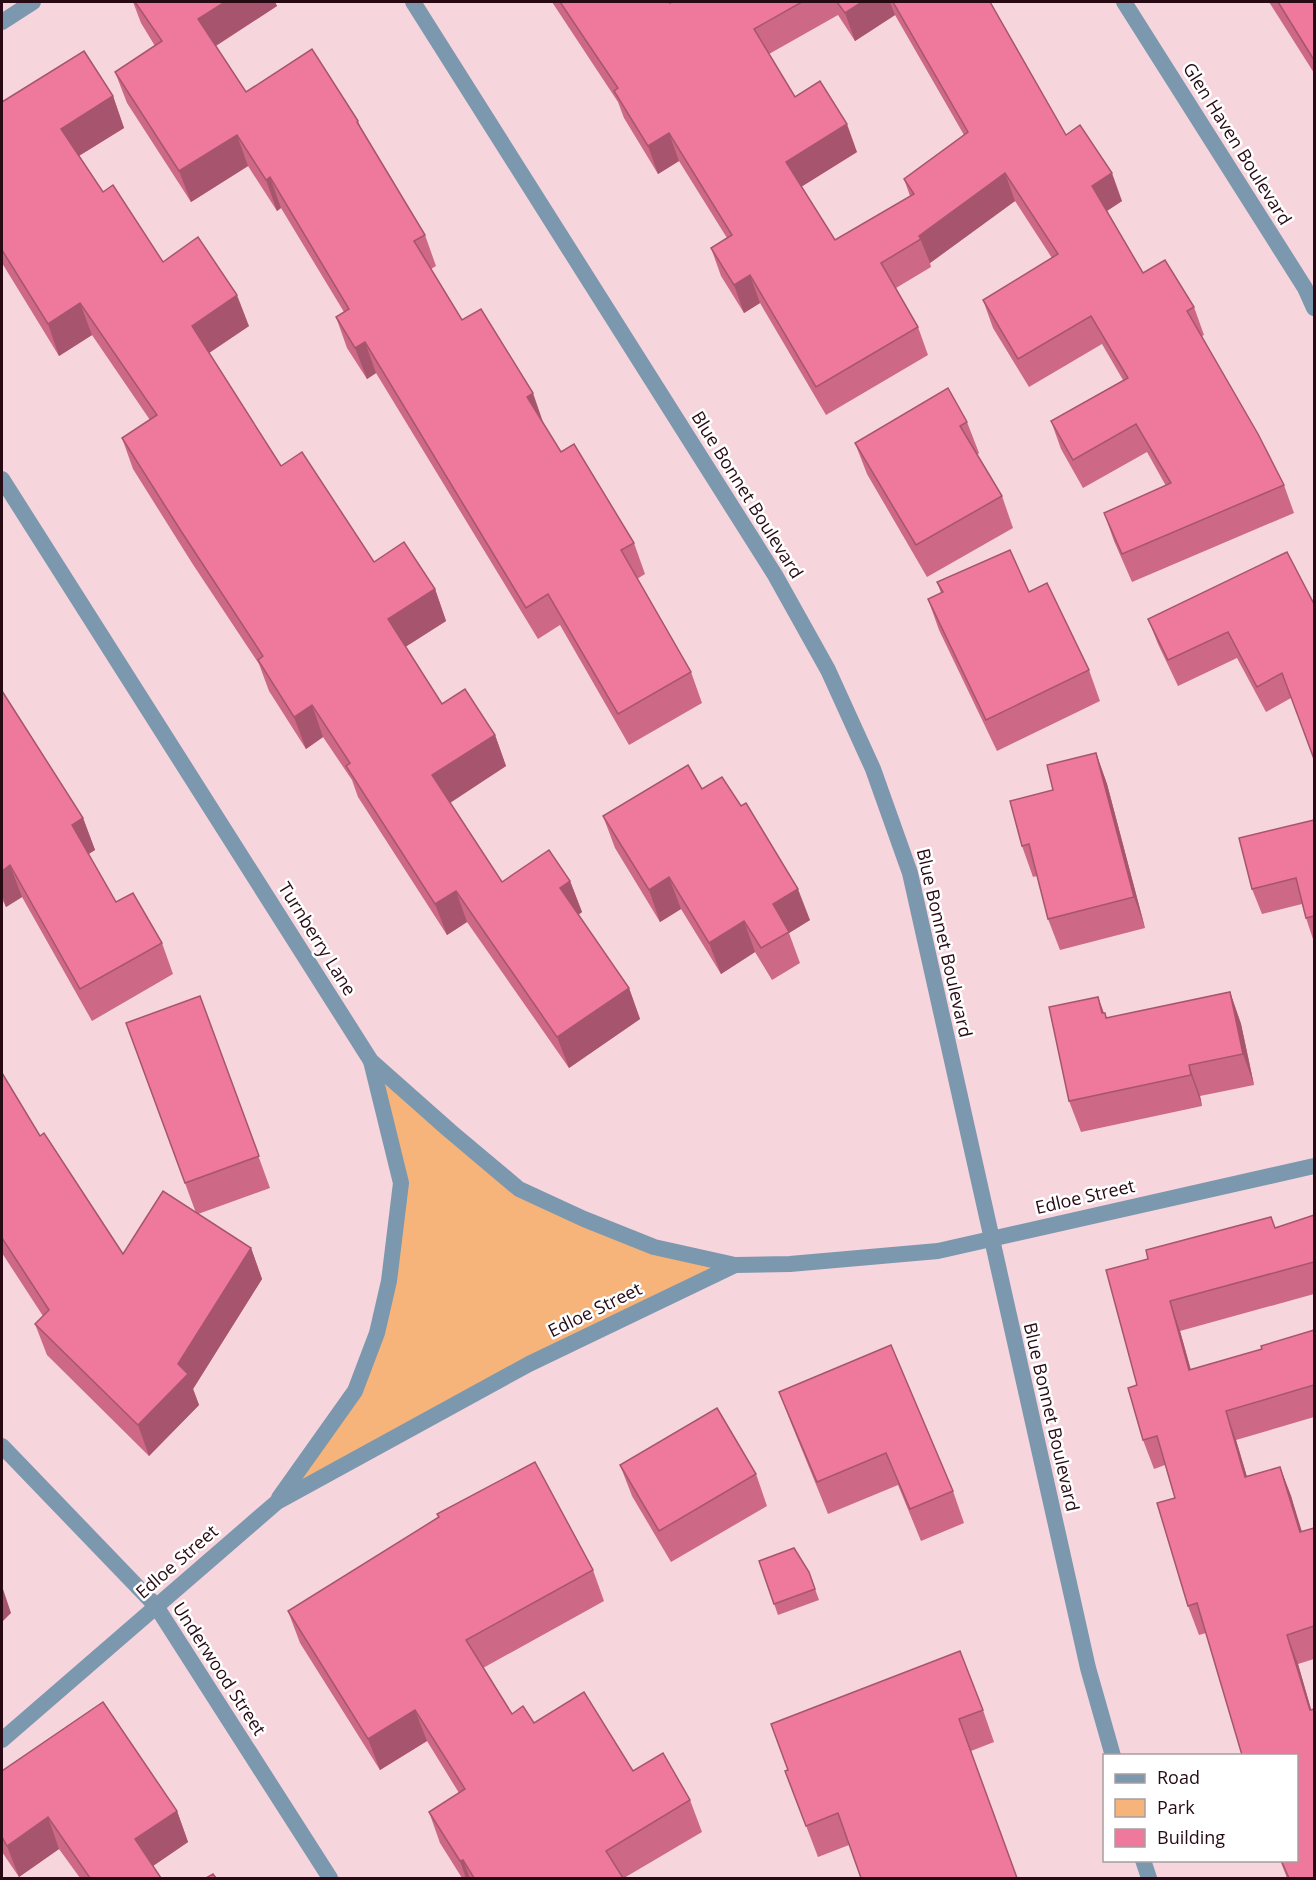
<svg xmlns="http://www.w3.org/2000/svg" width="1316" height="1880" viewBox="0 0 1316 1880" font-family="'Open Sans',sans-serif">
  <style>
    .green { fill: #f6b47b }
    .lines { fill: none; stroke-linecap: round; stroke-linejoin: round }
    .minor { stroke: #7c98ae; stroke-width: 16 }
    .tertiary { stroke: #7c98ae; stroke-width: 16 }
    .wall { fill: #cd6887; fill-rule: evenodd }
    .shaded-wall { fill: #a7556e }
    .building { fill: #ee799d; stroke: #a7556e; stroke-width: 1.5 }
    .labels { text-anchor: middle; stroke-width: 5; stroke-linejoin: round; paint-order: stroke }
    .street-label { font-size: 18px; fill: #270a14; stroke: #fff }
  </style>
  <rect width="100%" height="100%" fill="#f7d5dd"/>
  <!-- green -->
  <path class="green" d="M 371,1061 L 519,1189 L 584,1219 L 735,1265 L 277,1502 L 355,1391 L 377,1333 L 401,1183 Z"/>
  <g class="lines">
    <!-- minor -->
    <g class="minor">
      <path d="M 413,2 L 775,575 L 828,670 L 873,769 L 910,873 L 1088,1668 L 1113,1756"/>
      <path d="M 1124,2 L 1305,288 L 1314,308"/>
      <path d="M 2,479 L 371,1061 L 450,1131 L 519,1189 L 584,1219 L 654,1247 L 735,1265"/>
      <path d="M 2,1446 L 156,1606 L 330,1878"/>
      <path d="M 279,1498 L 355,1391 L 377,1333 L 389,1281 L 401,1183 L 371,1061"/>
      <path d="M 2,1740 L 277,1502 L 529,1364 L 735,1265 L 790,1264 L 938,1251 L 1314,1166"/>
      <path d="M 1143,1860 L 1149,1878"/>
    </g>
    <!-- tertiary -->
    <path class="tertiary" d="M 2,22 L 33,2"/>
  </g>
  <!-- wall -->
  <g class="wall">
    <path d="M 133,2 L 275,2 L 277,6 L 216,46 L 246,92 L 358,121 L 361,129 L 425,235 L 436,266 L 431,269 L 462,320 L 544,425 L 561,452 L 634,543 L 645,574 L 637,579 L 691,672 L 702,703 L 629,745 L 560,625 L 538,639 L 376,373 L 367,379 L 347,348 L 336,317 L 344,312 L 281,208 L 277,211 L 248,166 L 191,202 L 127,103 L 115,72 L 155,46 L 141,23 Z"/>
    <path d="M 552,2 L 669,2 L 670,3 L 672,2 L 990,2 L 1066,135 L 1122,201 L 1107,211 L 1143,273 L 1194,307 L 1204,335 L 1202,336 L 1284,485 L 1294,513 L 1132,582 L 1114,541 L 1104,513 L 1166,486 L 1147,452 L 1083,488 L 1061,449 L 1051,421 L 1123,380 L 1102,344 L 1029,387 L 993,328 L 983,300 L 1052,258 L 1015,201 L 930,263 L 931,267 L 896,288 L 918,327 L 928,355 L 826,415 L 760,303 L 744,313 L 721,276 L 711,248 L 727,238 L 679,161 L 658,174 L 624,118 L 618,102 ZM 838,15 L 855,41 L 895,15 L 964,135 L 904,179 L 910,196 L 835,240 L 801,187 L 857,152 L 795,97 L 769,54 Z"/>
    <path d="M 1269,2 L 1314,2 L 1314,73 Z"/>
    <path d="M 113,96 L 124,128 L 79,156 L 103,192 L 163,262 L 249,326 L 209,353 L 281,466 L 374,562 L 435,589 L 446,621 L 405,647 L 442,704 L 495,735 L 506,766 L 450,802 L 502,882 L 570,881 L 582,912 L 578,915 L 629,988 L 640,1019 L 569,1068 L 467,922 L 447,935 L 358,797 L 352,780 L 323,737 L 306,749 L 269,691 L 259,664 L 192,563 L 133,469 L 122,438 L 150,420 L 92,335 L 59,356 L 2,263 L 2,102 Z"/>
    <path d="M 967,422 L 979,453 L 977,455 L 1002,496 L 1013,528 L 927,577 L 867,474 L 855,443 Z"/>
    <path d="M 937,582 L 1029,592 L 1089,670 L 1100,701 L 997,751 L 939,630 L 928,599 L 941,593 Z"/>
    <path d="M 1314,604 L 1291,698 L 1266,712 L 1237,658 L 1178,686 L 1158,644 L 1148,619 Z"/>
    <path d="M 2,691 L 83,818 L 95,850 L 88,854 L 116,902 L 162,943 L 173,974 L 92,1021 L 22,897 L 6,907 L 2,899 Z"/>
    <path d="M 1096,753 L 1107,784 L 1145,928 L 1060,950 L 1048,919 L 1037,876 L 1033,877 L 1022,846 L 1053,790 Z"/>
    <path d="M 702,789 L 810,920 L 789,933 L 800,963 L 772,980 L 755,952 L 721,974 L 681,909 L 660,922 L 615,848 L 603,816 Z"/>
    <path d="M 1314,820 L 1314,942 L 1306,918 L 1302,904 L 1262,914 L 1252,889 Z"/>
    <path d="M 1230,992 L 1241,1024 L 1254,1085 L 1200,1096 L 1202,1106 L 1081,1132 L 1069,1101 L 1098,997 L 1104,1013 L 1105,1013 L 1107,1018 Z"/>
    <path d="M 200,996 L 270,1188 L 198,1214 L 251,1248 L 262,1279 L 193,1389 L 199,1405 L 149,1456 L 47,1355 L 35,1324 L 43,1316 L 2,1253 L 2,1073 L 40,1136 L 123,1254 L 196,1213 L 126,1023 Z"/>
    <path d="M 1314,1215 L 1314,1294 L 1180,1331 L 1191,1370 L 1262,1349 L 1314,1330 L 1314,1417 L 1236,1440 L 1247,1477 L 1280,1467 L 1291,1496 L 1301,1532 L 1314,1528 L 1314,1659 L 1298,1664 L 1311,1709 L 1314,1878 L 1287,1878 L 1280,1860 L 1296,1860 L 1242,1755 L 1206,1633 L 1199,1635 L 1188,1606 L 1175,1498 L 1165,1465 L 1154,1469 L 1143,1440 L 1137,1385 L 1148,1259 L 1275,1228 Z"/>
    <path d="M 779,1392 L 953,1491 L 964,1523 L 921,1541 L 898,1485 L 828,1514 L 791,1423 Z"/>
    <path d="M 620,1465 L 756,1474 L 767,1506 L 671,1562 L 632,1496 Z"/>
    <path d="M 759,1561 L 809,1572 L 819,1600 L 778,1615 Z"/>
    <path d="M 593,1570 L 604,1601 L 483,1668 L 512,1714 L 633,1771 L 690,1800 L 702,1832 L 624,1878 L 462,1878 L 440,1843 L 429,1812 L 459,1793 L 427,1741 L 380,1770 L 300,1643 L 288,1611 Z"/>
    <path d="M 983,1710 L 994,1742 L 971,1751 L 849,1845 L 818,1857 L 785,1771 L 788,1770 L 771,1724 Z"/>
    <path d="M 2,1771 L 177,1811 L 188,1842 L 153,1866 L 161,1878 L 80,1878 L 59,1849 L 19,1877 L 2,1852 Z"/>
  </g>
  <!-- shaded-wall -->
  <g class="shaded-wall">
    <path d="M 225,2 L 275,2 L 277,6 L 209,50 L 198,19 Z"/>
    <path d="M 862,2 L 890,2 L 895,15 L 855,41 L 845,13 Z"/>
    <path d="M 113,96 L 124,128 L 72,160 L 61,129 Z"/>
    <path d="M 847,124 L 857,152 L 796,190 L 786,162 Z"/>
    <path d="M 669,133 L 679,161 L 658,174 L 648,146 Z"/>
    <path d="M 237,135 L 248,166 L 191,202 L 179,171 Z"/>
    <path d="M 1005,173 L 1015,201 L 930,263 L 919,236 Z"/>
    <path d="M 1112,173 L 1122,201 L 1102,214 L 1092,186 Z"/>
    <path d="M 270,177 L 281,208 L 277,211 L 266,180 Z"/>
    <path d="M 750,275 L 760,303 L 744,313 L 734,285 Z"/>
    <path d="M 237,295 L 249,326 L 203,357 L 192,326 Z"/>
    <path d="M 80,303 L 92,335 L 59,356 L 48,324 Z"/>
    <path d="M 365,342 L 376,373 L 367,379 L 355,348 Z"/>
    <path d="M 533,393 L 544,425 L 527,397 Z"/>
    <path d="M 435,589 L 446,621 L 399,651 L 388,619 Z"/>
    <path d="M 312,705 L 323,737 L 306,749 L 294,717 Z"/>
    <path d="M 495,735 L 506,766 L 444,807 L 432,775 Z"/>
    <path d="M 1096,753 L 1107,784 L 1145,928 L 1134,897 Z"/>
    <path d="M 83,818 L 95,850 L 84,857 L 72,825 Z"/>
    <path d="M 10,865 L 22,897 L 6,907 L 2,894 L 2,871 Z"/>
    <path d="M 669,877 L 681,909 L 660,922 L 649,890 Z"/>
    <path d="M 570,881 L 582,912 L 571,920 L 560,888 Z"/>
    <path d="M 798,889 L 810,920 L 789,933 L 773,904 Z"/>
    <path d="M 456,891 L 467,922 L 447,935 L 435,904 Z"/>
    <path d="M 744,921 L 755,952 L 721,974 L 709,943 Z"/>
    <path d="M 629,988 L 640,1019 L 569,1068 L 557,1037 Z"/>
    <path d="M 1230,992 L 1241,1024 L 1254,1085 L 1243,1054 Z"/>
    <path d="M 1098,997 L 1109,1028 L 1102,1013 Z"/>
    <path d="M 1189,1065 L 1200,1096 L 1202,1106 L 1191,1075 Z"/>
    <path d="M 251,1248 L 262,1279 L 193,1389 L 199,1405 L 149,1456 L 138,1425 L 178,1364 Z"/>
    <path d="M 1170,1301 L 1180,1331 L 1199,1400 L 1189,1370 Z"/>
    <path d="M 1226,1411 L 1236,1440 L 1256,1507 L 1245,1477 Z"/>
    <path d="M 1280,1467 L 1291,1496 L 1311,1561 L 1300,1532 Z"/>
    <path d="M 2,1586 L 11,1613 L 2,1622 Z"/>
    <path d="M 1287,1635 L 1298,1664 L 1314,1720 L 1310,1710 Z"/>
    <path d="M 415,1710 L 427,1741 L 380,1770 L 368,1739 Z"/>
    <path d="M 177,1811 L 188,1842 L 147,1870 L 135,1839 Z"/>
    <path d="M 48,1817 L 59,1849 L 19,1877 L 7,1846 Z"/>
    <path d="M 463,1860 L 470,1878 L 466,1878 L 460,1861 Z"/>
  </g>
  <!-- building -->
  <g class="building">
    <path d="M 135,2 L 225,2 L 198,19 L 246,92 L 312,49 L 358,121 L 357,122 L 425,235 L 414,241 L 462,320 L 481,309 L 533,393 L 527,397 L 561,452 L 574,444 L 634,543 L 621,550 L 691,672 L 618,714 L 548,594 L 526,608 L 365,342 L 355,348 L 336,317 L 349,309 L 270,177 L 266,180 L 237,135 L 179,171 L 115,72 L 162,41 Z"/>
    <path d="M 560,2 L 669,2 L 670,3 L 672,2 L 802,2 L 754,29 L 795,97 L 820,81 L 847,124 L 786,162 L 835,240 L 914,194 L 904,179 L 968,132 L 893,2 L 990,2 L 1066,135 L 1080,125 L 1112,173 L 1092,186 L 1143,273 L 1165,260 L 1194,307 L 1187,311 L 1258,434 L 1284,485 L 1122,554 L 1104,513 L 1171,483 L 1136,424 L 1073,460 L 1051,421 L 1128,378 L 1091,316 L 1018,359 L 983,300 L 1058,254 L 1005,173 L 919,236 L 921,239 L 881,263 L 918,327 L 816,387 L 750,275 L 734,285 L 711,248 L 732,235 L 669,133 L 648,146 L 614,91 L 618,88 Z"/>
    <path d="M 837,2 L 862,2 L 845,13 Z"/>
    <path d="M 1278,2 L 1314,2 L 1314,60 Z"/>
    <path d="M 84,51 L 113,96 L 61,129 L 103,192 L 113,185 L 163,262 L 198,237 L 237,295 L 192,326 L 281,466 L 302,452 L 374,562 L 404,542 L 435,589 L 388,619 L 442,704 L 465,689 L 495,735 L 432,775 L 502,882 L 549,850 L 570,881 L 560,888 L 629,988 L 557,1037 L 456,891 L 435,904 L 346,766 L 350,763 L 312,705 L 294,717 L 258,660 L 263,656 L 181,531 L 122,438 L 157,415 L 80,303 L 48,324 L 2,250 L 2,102 Z"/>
    <path d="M 948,388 L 967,422 L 960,426 L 1002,496 L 916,545 L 855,443 Z"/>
    <path d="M 1010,550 L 1029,592 L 1047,583 L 1089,670 L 986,720 L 928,599 L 943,592 L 937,582 Z"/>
    <path d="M 1287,552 L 1314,604 L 1314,759 L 1282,673 L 1257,687 L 1228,632 L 1168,660 L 1148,619 Z"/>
    <path d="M 2,691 L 83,818 L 72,825 L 116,902 L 133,893 L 162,943 L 80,989 L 10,865 L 2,871 Z"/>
    <path d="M 1096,753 L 1134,897 L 1048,919 L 1029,844 L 1022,846 L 1010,801 L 1053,790 L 1047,765 Z"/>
    <path d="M 688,765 L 702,789 L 722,777 L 741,806 L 746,803 L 798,889 L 773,904 L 789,932 L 761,948 L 744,921 L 709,943 L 669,877 L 649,890 L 603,816 Z"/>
    <path d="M 1314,820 L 1314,916 L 1306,918 L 1296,878 L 1252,889 L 1239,838 Z"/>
    <path d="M 1230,992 L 1243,1054 L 1189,1065 L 1191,1075 L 1069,1101 L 1049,1007 L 1098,997 L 1102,1013 L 1105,1013 L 1106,1018 Z"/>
    <path d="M 200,996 L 259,1156 L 185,1183 L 126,1023 Z"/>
    <path d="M 2,1073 L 40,1136 L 44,1133 L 123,1254 L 163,1191 L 251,1248 L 178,1364 L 188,1374 L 138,1425 L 35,1324 L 49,1310 L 2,1238 Z"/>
    <path d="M 1314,1215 L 1314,1262 L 1170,1301 L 1189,1370 L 1262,1349 L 1261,1346 L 1314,1330 L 1314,1385 L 1226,1411 L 1245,1477 L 1280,1467 L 1300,1532 L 1314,1528 L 1314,1626 L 1287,1635 L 1310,1710 L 1314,1709 L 1314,1878 L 1289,1878 L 1281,1860 L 1296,1860 L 1296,1755 L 1240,1755 L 1242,1755 L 1197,1603 L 1188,1606 L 1157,1503 L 1175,1498 L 1157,1436 L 1143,1440 L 1128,1388 L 1137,1385 L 1106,1270 L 1148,1259 L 1146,1250 L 1271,1217 L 1275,1228 Z"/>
    <path d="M 891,1345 L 953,1491 L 910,1509 L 886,1453 L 817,1482 L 779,1392 Z"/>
    <path d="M 717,1408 L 756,1474 L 659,1531 L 620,1465 Z"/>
    <path d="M 535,1462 L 593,1570 L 466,1640 L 512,1714 L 523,1706 L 534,1723 L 584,1692 L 633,1771 L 663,1753 L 690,1800 L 606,1851 L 623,1878 L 474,1878 L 463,1860 L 460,1861 L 429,1812 L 465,1789 L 415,1710 L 368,1739 L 288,1611 L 439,1517 L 437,1514 Z"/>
    <path d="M 794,1548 L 809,1572 L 815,1589 L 774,1604 L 759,1561 Z"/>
    <path d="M 960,1651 L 983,1710 L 959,1719 L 1017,1878 L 861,1878 L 838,1813 L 806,1826 L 785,1771 L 788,1770 L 771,1724 Z"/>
    <path d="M 103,1702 L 177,1811 L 135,1839 L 161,1878 L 90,1878 L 48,1817 L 7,1846 L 2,1837 L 2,1771 Z"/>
    <path d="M 213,1874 L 216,1878 L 206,1878 Z"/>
  </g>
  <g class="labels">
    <!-- street labels -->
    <g class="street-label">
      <text transform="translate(1237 144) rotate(58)" y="6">Glen Haven Boulevard</text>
      <text transform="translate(747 495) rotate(58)" y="6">Blue Bonnet Boulevard</text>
      <text transform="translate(317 939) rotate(58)" y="6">Turnberry Lane</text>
      <text transform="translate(944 943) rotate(77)" y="6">Blue Bonnet Boulevard</text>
      <text transform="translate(1085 1197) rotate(-13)" y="6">Edloe Street</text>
      <text transform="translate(595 1310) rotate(-26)" y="6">Edloe Street</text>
      <text transform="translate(1051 1417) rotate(77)" y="6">Blue Bonnet Boulevard</text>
      <text transform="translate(177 1562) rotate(-41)" y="6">Edloe Street</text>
      <text transform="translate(219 1669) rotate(57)" y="6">Underwood Street</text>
    </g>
  </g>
  <!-- border -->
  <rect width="1316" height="1880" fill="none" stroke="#270a14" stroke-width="6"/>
  <!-- legend -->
  <rect x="1103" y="1754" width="195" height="108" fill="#ffffff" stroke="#a99da1" stroke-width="1.5"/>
  <rect x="1115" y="1774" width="30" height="9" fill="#7c98ae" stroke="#a99da1" stroke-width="1.5"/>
  <text x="1157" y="1784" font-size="18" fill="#270a14">Road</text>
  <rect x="1115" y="1799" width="30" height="18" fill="#f6b47b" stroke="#a99da1" stroke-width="1.5"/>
  <text x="1157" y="1814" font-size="18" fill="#270a14">Park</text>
  <rect x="1115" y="1829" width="30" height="18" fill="#ee799d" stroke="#a99da1" stroke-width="1.5"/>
  <text x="1157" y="1844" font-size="18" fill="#270a14">Building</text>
</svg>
